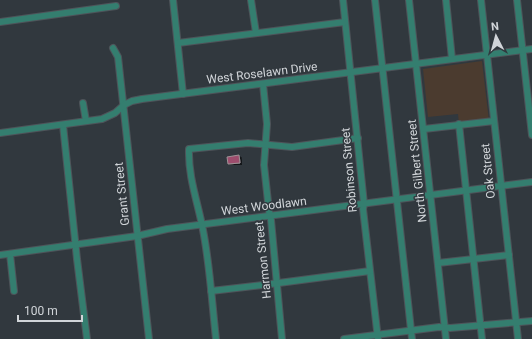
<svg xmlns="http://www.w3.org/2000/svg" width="532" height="339" viewBox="0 0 532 339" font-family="Roboto,sans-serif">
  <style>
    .education { fill: #4b3b2f }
    .building { fill: #9d4e6d; stroke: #9f9397; filter: url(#shadow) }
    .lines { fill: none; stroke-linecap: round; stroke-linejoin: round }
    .minor-casing { stroke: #4e545a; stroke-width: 8 }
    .minor { stroke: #347e6f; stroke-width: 6 }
    .labels { text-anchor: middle; stroke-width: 3; stroke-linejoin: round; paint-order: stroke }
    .street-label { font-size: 12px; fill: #d1d5d9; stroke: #31383e }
  </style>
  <defs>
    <filter id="shadow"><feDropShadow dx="2" dy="2" stdDeviation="0" flood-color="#0009"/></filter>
  </defs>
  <rect width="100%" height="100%" fill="#31383e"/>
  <!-- education -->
  <path class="education" d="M 482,61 L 489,121 L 459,124 L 458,114 L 428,117 L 423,69 Z"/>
  <!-- building -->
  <path class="building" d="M 239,155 L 240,163 L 228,164 L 227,157 Z"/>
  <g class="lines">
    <defs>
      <g id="minor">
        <path d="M 173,0 L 183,94"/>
        <path d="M 251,0 L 256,33"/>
        <path d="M 343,0 L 364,204 L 363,209 L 378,339"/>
        <path d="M 375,0 L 412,339"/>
        <path d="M 409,0 L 446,339"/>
        <path d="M 446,0 L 452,59"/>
        <path d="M 481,0 L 518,339"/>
        <path d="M 517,0 L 532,135"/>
        <path d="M 0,22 L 116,6"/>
        <path d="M 178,43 L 345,22"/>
        <path d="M 113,48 L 118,57 L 149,339"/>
        <path d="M 263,84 L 267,124 L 264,165 L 269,211 L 271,220 L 282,339"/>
        <path d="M 83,103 L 86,121"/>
        <path d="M 459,124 L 482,339"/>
        <path d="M 63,125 L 77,259 L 87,339"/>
        <path d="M 424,129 L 494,121"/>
        <path d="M 0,133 L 102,119 L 115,113 L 124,105 L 132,101 L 142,99 L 532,49"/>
        <path d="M 10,254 L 14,291"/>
        <path d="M 0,255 L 137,236 L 167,229 L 532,182"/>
        <path d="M 438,263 L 509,255"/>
        <path d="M 211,291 L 271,284 L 370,271"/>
        <path d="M 216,339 C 212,303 210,266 203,230 C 198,203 188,177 189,149 L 248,143 L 292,147 L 358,138"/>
        <path d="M 344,339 L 439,327 L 450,328 L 532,321"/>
      </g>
    </defs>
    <!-- minor casing -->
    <use href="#minor" class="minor-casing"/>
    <!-- minor -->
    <use href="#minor" class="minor"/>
  </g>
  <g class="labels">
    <!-- street labels -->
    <g class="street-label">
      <text transform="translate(262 73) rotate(-7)" y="4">West Roselawn Drive</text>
      <text transform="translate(349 170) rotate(-95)" y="4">Robinson Street</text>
      <text transform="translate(417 171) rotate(-96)" y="4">North Gilbert Street</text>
      <text transform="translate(488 171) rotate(-96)" y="4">Oak Street</text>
      <text transform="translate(122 194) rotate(-96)" y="4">Grant Street</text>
      <text transform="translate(264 206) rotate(-7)" y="4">West Woodlawn</text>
      <text transform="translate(263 260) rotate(-96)" y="4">Harmon Street</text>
    </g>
  </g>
  <!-- north arrow -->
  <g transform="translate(496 36) rotate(354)" stroke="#31383e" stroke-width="3" paint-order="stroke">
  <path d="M0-3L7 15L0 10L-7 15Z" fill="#d1d5d9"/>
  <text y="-6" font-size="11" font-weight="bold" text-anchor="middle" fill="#d1d5d9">N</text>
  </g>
  <!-- scale -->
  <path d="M18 315v6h64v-6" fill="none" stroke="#d1d5d9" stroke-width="2"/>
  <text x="24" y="315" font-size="12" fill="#d1d5d9" stroke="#31383e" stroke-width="3" paint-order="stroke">100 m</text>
</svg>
